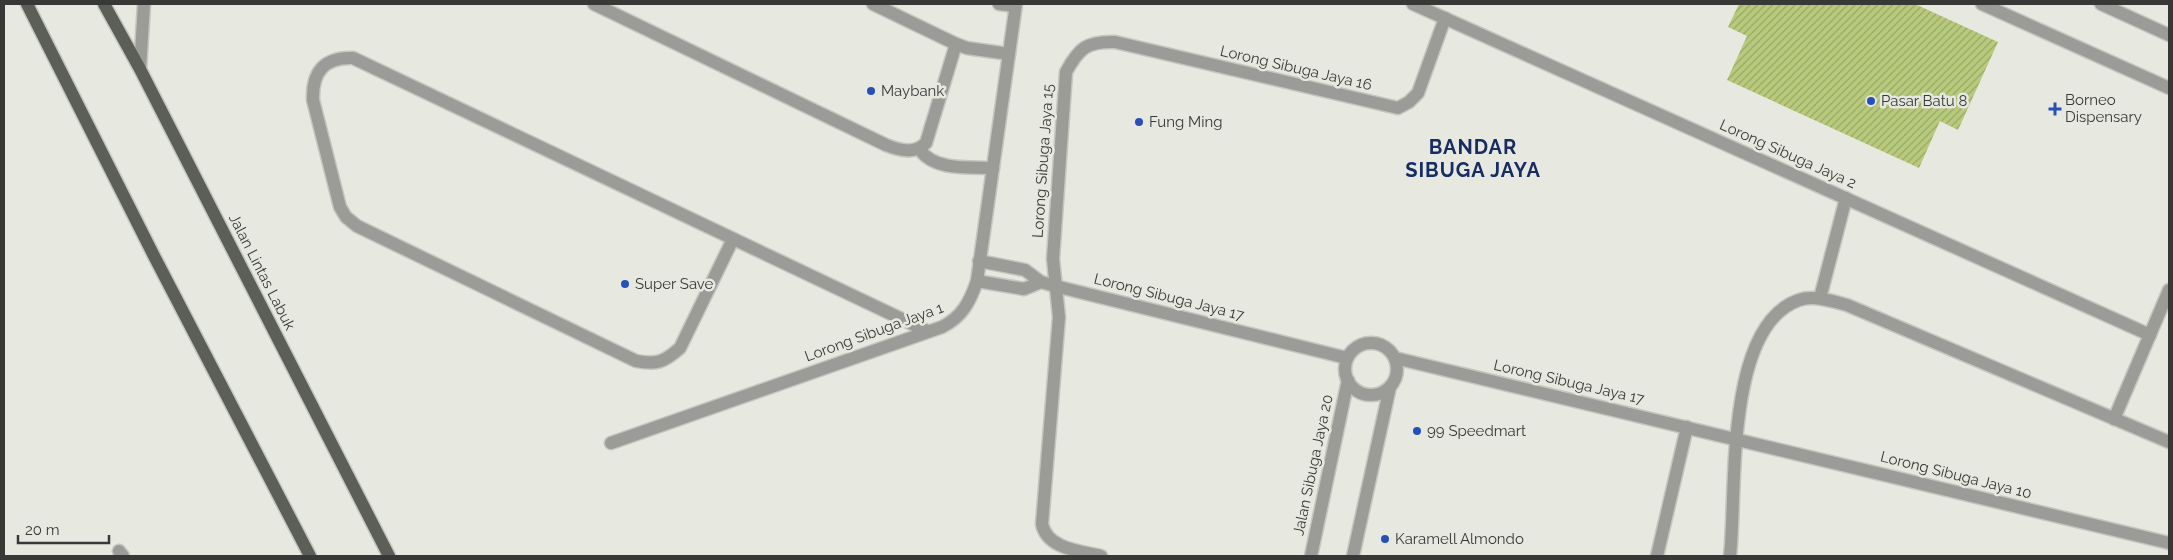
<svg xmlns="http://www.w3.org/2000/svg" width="2173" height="560" viewBox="0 0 2173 560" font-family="Raleway,sans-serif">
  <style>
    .building { fill: url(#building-hatch) }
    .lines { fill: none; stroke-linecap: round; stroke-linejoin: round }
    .lane-casing { stroke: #c4c6bf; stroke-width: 15 }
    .street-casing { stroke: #c4c6bf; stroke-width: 15 }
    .primary-casing { stroke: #c4c6bf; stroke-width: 15 }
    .lane { stroke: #9b9c98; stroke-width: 12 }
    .street { stroke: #9b9c98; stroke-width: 12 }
    .primary { stroke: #5c5e58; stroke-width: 12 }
    .poi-dot { fill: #274ebd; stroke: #e7e9e1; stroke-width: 2 }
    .labels { text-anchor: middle; stroke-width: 5; stroke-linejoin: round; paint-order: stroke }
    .street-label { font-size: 15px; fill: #383936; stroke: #e7e9e1 }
    .poi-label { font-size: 15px; fill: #383936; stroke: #e7e9e1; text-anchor: start }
    .district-label { font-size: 20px; font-weight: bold; letter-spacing: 1px; fill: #172c62; stroke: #e7e9e1 }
  </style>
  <defs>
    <pattern id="building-hatch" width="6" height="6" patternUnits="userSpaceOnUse" patternTransform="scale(1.25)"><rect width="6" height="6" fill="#b8cb7c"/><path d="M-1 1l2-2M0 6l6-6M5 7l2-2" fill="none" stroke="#97a666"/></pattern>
  </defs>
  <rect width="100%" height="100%" fill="#e7e9e1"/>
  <!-- building -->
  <path class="building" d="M 1739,4 L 1915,4 L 1998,42 L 1958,130 L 1940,121 L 1919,168 L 1727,80 L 1747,36 L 1728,27 Z"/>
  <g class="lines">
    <defs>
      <g id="lane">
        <path d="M 920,150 C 935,171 969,167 993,168"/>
        <path d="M 733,239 L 680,348 C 664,362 657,365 636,361 L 357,226 L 346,217 L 340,207 L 313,100 C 312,72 324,57 353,58 L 927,331"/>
        <path d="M 119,551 L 123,556"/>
      </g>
      <g id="street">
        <path d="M 594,4 L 886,145 C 901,151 915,154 926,143 L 956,44"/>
        <path d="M 873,4 L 956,44 L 967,48 L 1009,54"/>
        <path d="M 999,4 L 1015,6"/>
        <path d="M 1413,4 L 2150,335"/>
        <path d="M 1982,4 L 2169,88"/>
        <path d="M 2101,4 L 2169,35"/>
        <path d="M 140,69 L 144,4"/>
        <path d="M 979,261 L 1025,270 L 1041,282 L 1055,286 L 1347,358"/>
        <path d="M 977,281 L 1024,289 L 1041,282"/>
        <path d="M 1820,298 L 1846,198"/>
        <circle cx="1371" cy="369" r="26"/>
        <path d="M 1395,358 L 2169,543"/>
        <path d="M 2114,419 L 2169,290"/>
        <path d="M 611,443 L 942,327 C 962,317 970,302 977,281 L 1016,4"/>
        <path d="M 1101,556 C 1080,551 1047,549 1042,524 L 1059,317 L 1053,259 L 1066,72 C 1079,48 1087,41 1115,42 L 1398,108 L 1409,102 L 1418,93 L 1445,18"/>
        <path d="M 1311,556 L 1348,380"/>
        <path d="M 1353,556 L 1390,387"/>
        <path d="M 1657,556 L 1687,427"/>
        <path d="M 1730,556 C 1737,493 1724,326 1799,300 C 1814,295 1832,301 1847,305 L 2169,442"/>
      </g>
      <g id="primary">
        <path d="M 27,4 L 153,254 L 310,556"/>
        <path d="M 104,4 L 140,69 L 389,556"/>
      </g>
    </defs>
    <!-- lane casing -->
    <use href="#lane" class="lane-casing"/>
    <!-- street casing -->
    <use href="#street" class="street-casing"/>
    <!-- primary casing -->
    <use href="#primary" class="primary-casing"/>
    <!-- lane -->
    <use href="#lane" class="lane"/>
    <!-- street -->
    <use href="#street" class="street"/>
    <!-- primary -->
    <use href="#primary" class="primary"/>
  </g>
  <!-- markers -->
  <g class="poi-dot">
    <circle cx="871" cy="91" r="5"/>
    <circle cx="1871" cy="101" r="5"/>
    <path d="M2052.5 101.5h5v5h5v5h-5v5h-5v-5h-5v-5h5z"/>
    <circle cx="1139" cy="122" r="5"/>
    <circle cx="625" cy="284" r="5"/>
    <circle cx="1417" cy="431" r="5"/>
    <circle cx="1385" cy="539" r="5"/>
  </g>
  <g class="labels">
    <!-- street labels -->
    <g class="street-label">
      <text transform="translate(1296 68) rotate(13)" y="5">Lorong Sibuga Jaya 16</text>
      <text transform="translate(1788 154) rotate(24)" y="5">Lorong Sibuga Jaya 2</text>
      <text transform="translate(1043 161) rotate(-86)" y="5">Lorong Sibuga Jaya 15</text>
      <text transform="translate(262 272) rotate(63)" y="5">Jalan Lintas Labuk</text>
      <text transform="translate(1169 297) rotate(14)" y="5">Lorong Sibuga Jaya 17</text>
      <text transform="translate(874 332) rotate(-20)" y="5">Lorong Sibuga Jaya 1</text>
      <text transform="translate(1569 382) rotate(13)" y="5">Lorong Sibuga Jaya 17</text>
      <text transform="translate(1313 465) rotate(-78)" y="5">Jalan Sibuga Jaya 20</text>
      <text transform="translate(1956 475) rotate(14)" y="5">Lorong Sibuga Jaya 10</text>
    </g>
    <!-- poi labels -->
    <g class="poi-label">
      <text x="881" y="96">Maybank</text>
      <text x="2065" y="105">Borneo<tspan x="2065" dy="17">Dispensary</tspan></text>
      <text x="1881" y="106">Pasar Batu 8</text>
      <text x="1149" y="127">Fung Ming</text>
      <text x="635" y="289">Super Save</text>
      <text x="1427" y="436">99 Speedmart</text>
      <text x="1395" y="544">Karamell Almondo</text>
    </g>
    <!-- district labels -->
    <g class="district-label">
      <text x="1473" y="154">BANDAR<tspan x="1473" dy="23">SIBUGA JAYA</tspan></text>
    </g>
  </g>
  <!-- border -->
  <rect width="2173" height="560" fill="none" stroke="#383936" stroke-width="10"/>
  <!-- scale -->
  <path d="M18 535v8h91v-8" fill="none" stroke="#383936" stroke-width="2.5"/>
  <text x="25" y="535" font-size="15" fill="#383936" stroke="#e7e9e1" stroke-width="4" paint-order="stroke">20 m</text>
</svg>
